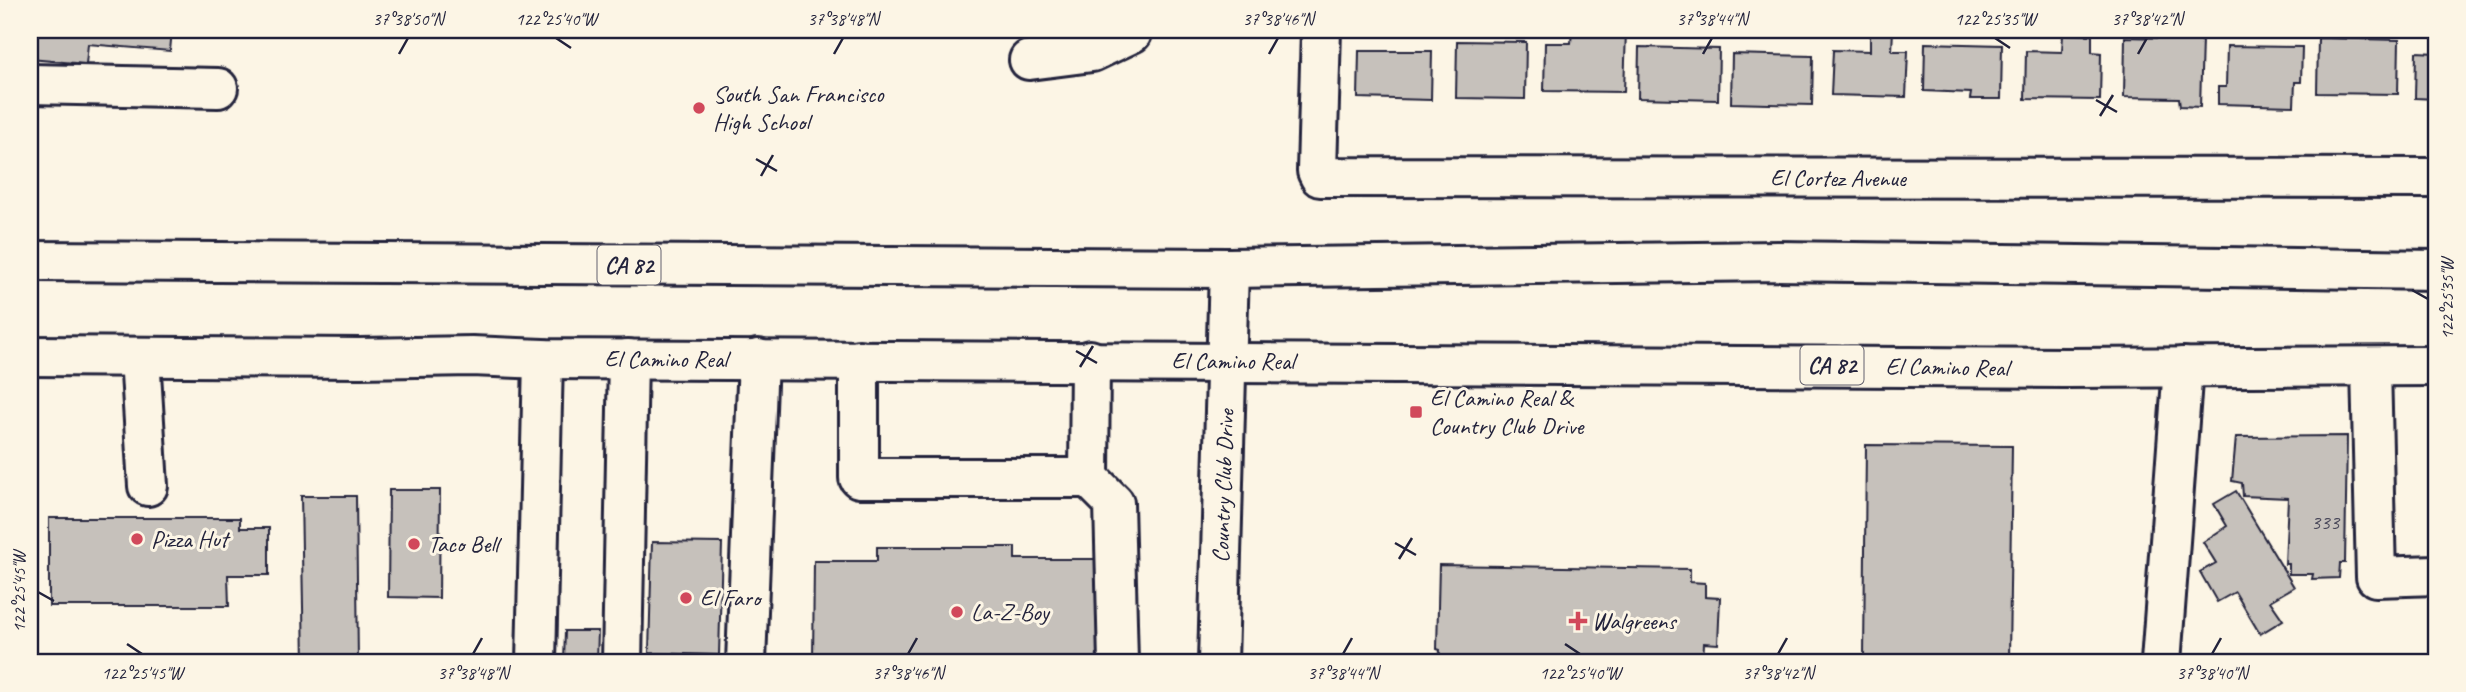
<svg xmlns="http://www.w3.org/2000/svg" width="2466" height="692" viewBox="0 0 2466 692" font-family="Caveat,sans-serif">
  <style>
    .building { fill: #c6c1bb; stroke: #22223b; stroke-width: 2 }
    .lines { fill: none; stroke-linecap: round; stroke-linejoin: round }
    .minor-casing { stroke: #22223b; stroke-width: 44 }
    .major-casing { stroke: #22223b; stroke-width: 44 }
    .minor { stroke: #fcf5e5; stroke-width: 38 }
    .major { stroke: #fcf5e5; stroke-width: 38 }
    .ticks { fill: none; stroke: #22223b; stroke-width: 2.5 }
    .poi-dot { fill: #d1495b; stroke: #fcf5e5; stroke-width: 2.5 }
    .labels { text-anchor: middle; stroke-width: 6; stroke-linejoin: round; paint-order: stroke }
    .number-label { font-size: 21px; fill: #4b4a5b }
    .shield { fill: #fcf5e5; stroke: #63616e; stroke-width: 2 }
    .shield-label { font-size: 23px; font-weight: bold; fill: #22223b }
    .poi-label { font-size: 24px; fill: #22223b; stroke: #fcf5e5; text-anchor: start }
    .street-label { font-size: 24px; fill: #22223b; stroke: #fcf5e5 }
    .neatline { fill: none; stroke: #22223b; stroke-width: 2.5 }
    .ticks-label { font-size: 18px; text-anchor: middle; fill: #22223b }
  </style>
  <rect width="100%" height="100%" fill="#fcf5e5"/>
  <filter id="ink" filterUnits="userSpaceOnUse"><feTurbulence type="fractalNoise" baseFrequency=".0143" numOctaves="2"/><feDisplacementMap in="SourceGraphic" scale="14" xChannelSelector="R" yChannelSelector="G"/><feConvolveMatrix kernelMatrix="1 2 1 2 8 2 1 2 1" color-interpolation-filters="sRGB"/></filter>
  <g filter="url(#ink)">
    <!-- building -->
    <g class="building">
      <path d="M 30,30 L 172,30 L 170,51 L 88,44 L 86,64 L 30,59 Z"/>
      <path d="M 1572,30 L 1626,30 L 1624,92 L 1544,91 L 1545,43 L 1571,43 Z"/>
      <path d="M 1870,30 L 1893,30 L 1892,51 L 1908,51 L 1906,97 L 1831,95 L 1833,50 L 1870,51 Z"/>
      <path d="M 2063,34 L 2092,35 L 2092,52 L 2101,53 L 2100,100 L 2025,99 L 2026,51 L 2062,52 Z"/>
      <path d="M 2125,37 L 2202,39 L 2200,107 L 2180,106 L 2179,98 L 2124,97 Z"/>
      <path d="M 2318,38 L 2399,40 L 2398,94 L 2317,93 Z"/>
      <path d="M 1457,41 L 1526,42 L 1525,99 L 1456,98 Z"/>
      <path d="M 1925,43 L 2002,45 L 2001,99 L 1970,99 L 1971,93 L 1924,91 Z"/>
      <path d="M 2227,46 L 2302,47 L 2301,82 L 2295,82 L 2294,106 L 2218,104 L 2218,87 L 2226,87 Z"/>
      <path d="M 1639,47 L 1719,49 L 1718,100 L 1638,98 Z"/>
      <path d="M 1359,51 L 1432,51 L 1431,100 L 1358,98 Z"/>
      <path d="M 2416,52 L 2436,53 L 2436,99 L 2415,98 Z"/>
      <path d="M 1732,54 L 1813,56 L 1812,105 L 1731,103 Z"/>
      <path d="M 2347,436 L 2345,563 L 2340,563 L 2339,578 L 2312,579 L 2313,574 L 2289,574 L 2289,564 L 2285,564 L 2288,498 L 2243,496 L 2242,483 L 2232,481 L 2236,437 Z"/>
      <path d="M 1866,445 L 2012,446 L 2009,658 L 1864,657 Z"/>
      <path d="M 389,490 L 440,490 L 439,598 L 388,597 Z"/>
      <path d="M 2236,491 L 2294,587 L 2270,601 L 2283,620 L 2260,634 L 2235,592 L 2217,602 L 2200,572 L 2216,563 L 2203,542 L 2227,526 L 2214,504 Z"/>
      <path d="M 301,496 L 356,496 L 358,662 L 304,662 Z"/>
      <path d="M 49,518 L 240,518 L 240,528 L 269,528 L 269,575 L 228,575 L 229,606 L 49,606 Z"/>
      <path d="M 652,542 L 722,543 L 719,655 L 649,653 Z"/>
      <path d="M 877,547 L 1015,547 L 1015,559 L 1101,559 L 1100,662 L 813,662 L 814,561 L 877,561 Z"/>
      <path d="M 1439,565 L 1690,569 L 1690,582 L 1705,583 L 1705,597 L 1720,598 L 1718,644 L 1704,643 L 1703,662 L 1439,662 L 1440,650 L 1437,649 Z"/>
      <path d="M 565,631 L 598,631 L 597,662 L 564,662 Z"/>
    </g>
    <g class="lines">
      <defs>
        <g id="minor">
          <path d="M 1321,30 L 1317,171 L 1320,177 L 2436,178"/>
          <path d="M 1029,60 L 1092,52 L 1132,33 L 1132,30"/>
          <path d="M 30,84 L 218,88"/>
          <path d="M 140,357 L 148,486"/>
          <path d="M 859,360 L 859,478 L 1089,478 L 1090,360"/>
          <path d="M 2371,367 L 2376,577 L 2436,575"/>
          <path d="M 1089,478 L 1114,503 L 1118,662"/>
          <path d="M 536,662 L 543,359"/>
          <path d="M 622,662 L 628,359"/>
          <path d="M 746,662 L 758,359"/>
          <path d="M 1218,662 L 1229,268"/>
          <path d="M 2161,662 L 2183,367"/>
        </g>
        <g id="major">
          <path d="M 30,261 L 1229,268 L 1778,261 L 2436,270"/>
          <path d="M 30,356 L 360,358 L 472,356 L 543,359 L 2066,368 L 2436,366"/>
        </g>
      </defs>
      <!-- minor casing -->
      <use href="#minor" class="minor-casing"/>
      <!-- major casing -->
      <use href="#major" class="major-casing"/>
      <!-- minor -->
      <use href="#minor" class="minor"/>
      <!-- major -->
      <use href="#major" class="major"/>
    </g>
  </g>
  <!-- ticks -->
  <path class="ticks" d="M 556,38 L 571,48M 1995,38 L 2010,48M 399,54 L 408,38M 834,54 L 843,38M 1269,54 L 1278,38M 1703,54 L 1712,38M 2138,54 L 2147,38M 2096,100 L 2117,112M 2100,116 L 2113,95M 756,159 L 777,171M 761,176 L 773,155M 2412,290 L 2428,299M 1076,351 L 1097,363M 1080,367 L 1093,346M 1395,543 L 1416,555M 1399,559 L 1412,538M 38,592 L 54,601M 127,644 L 142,654M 1565,644 L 1580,654M 473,654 L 482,638M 908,654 L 917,638M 1343,654 L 1352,638M 1778,654 L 1787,638M 2212,654 L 2221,638"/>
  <!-- markers -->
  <g class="poi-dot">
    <circle cx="699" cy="108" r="7"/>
    <rect x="1409" y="405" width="14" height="14" rx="3.5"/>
    <circle cx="137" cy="539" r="7"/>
    <circle cx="414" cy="544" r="7"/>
    <circle cx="686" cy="598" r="7"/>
    <circle cx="957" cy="612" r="7"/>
    <path d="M1574.5 610.5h7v7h7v7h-7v7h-7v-7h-7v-7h7z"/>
  </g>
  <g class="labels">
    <!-- number labels -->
    <g class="number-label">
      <text x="2325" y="529">333</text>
    </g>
    <!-- shield labels -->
    <g class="shield">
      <rect x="597.5" y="245.5" width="63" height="39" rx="5"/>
      <rect x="1800.5" y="345.5" width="63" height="39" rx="5"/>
    </g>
    <g class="shield-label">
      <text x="629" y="273">CA 82</text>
      <text x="1832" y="373">CA 82</text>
    </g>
    <!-- poi labels -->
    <g class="poi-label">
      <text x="713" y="102">South San Francisco<tspan x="713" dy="28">High School</tspan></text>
      <text x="1430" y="406">El Camino Real &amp;<tspan x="1430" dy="28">Country Club Drive</tspan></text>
      <text x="151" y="547">Pizza Hut</text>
      <text x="428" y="552">Taco Bell</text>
      <text x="700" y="606">El Faro</text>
      <text x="971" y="620">La-Z-Boy</text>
      <text x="1592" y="629">Walgreens</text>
    </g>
    <!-- street labels -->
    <g class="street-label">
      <text x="1838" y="186">El Cortez Avenue</text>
      <text x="666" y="367">El Camino Real</text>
      <text x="1233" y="369">El Camino Real</text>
      <text transform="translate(1947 367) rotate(1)" y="8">El Camino Real</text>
      <text transform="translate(1223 486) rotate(-88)" y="8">Country Club Drive</text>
    </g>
  </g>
  <!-- margin -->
  <rect width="2466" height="692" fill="none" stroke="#fcf5e5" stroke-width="77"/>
  <rect x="38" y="38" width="2390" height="616" class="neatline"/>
  <g class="ticks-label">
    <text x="408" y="25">37°38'50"N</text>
    <text x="556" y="25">122°25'40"W</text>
    <text x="843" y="25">37°38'48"N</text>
    <text x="1278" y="25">37°38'46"N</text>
    <text x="1712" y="25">37°38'44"N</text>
    <text x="1995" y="25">122°25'35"W</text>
    <text x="2147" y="25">37°38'42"N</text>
    <text transform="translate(2447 299) rotate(-90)" y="6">122°25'35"W</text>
    <text transform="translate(19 592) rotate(-90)" y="6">122°25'45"W</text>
    <text x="142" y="679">122°25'45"W</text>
    <text x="473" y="679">37°38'48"N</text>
    <text x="908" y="679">37°38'46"N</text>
    <text x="1343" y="679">37°38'44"N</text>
    <text x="1580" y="679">122°25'40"W</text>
    <text x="1778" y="679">37°38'42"N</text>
    <text x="2212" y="679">37°38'40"N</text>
  </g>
</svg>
